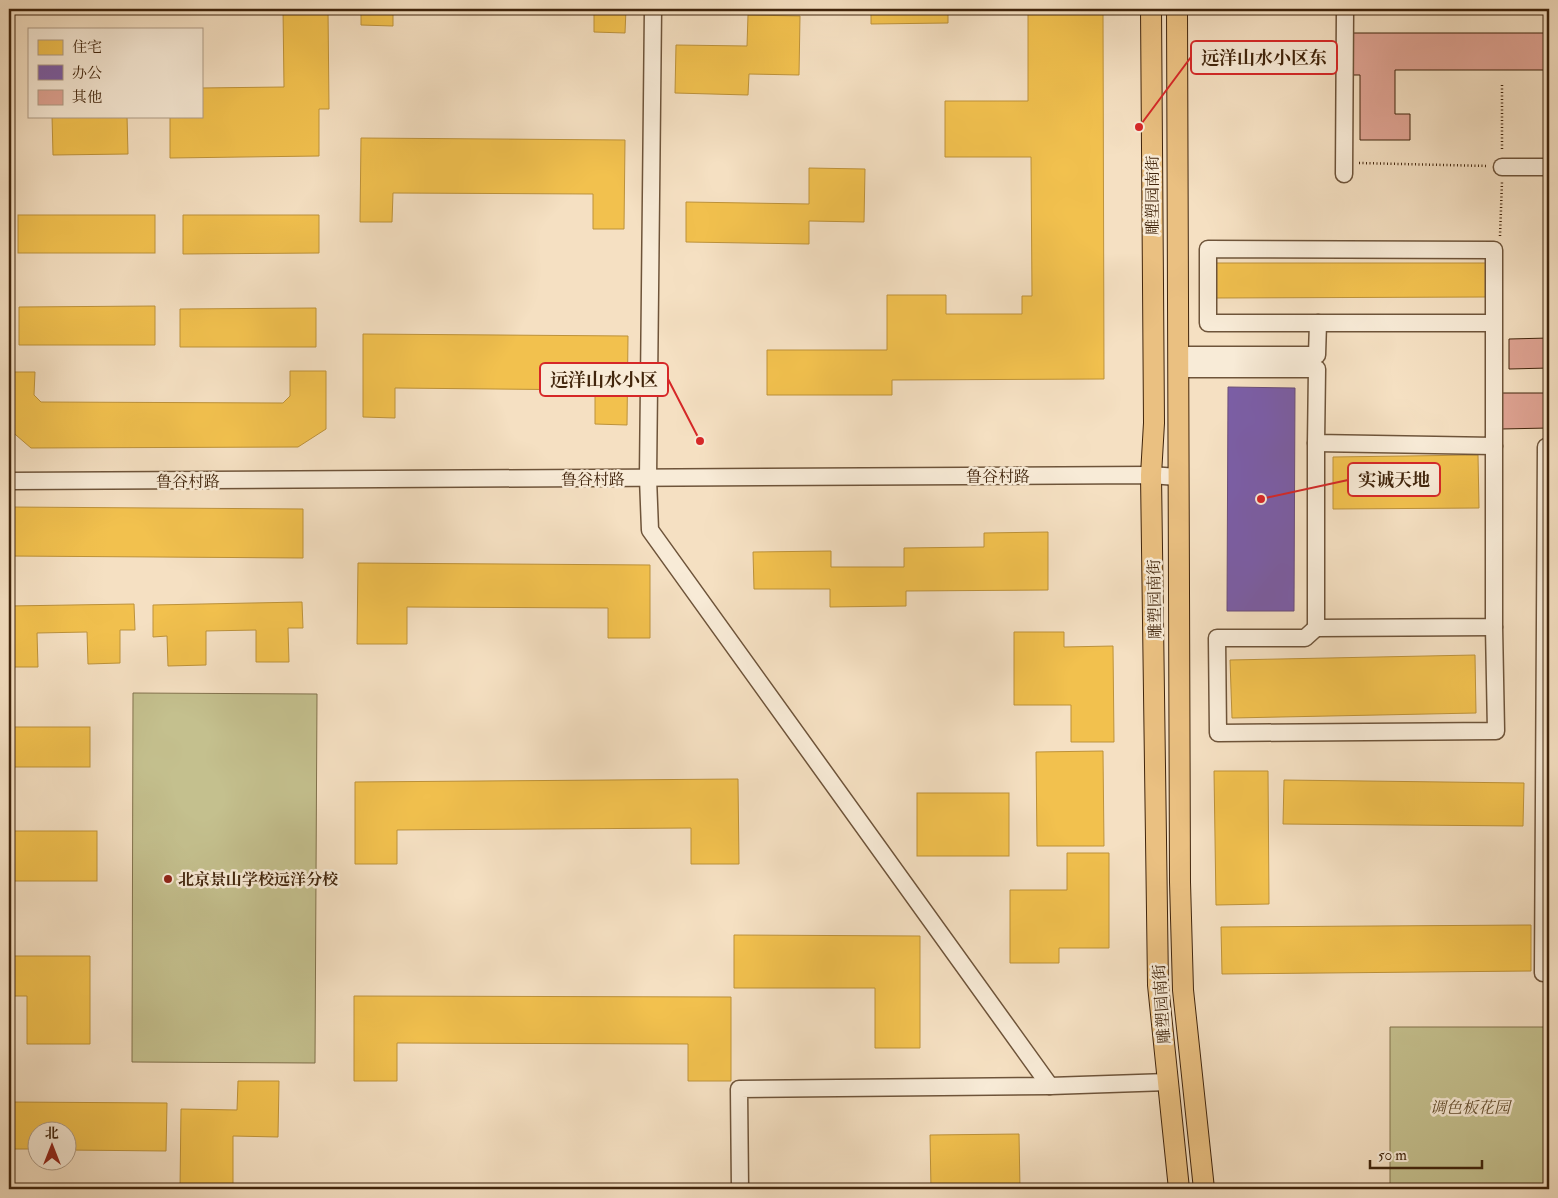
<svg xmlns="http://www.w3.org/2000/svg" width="1558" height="1198" viewBox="0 0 1558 1198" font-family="'IM FELL Double Pica','Noto Serif SC',serif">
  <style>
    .green { fill: #c4c08e; stroke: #82724d }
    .homes { fill: #f2c14e; stroke: #bd923a }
    .offices { fill: #7b5ea7; stroke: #6a4d78 }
    .building { fill: #e0a494; stroke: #41250c }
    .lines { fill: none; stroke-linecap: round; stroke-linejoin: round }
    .minor-casing { stroke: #6e543a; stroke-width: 19 }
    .major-casing { stroke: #41250c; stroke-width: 22 }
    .path { stroke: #41250c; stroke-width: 2.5; stroke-dasharray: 1 2.5; stroke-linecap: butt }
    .minor { stroke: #f8ebd7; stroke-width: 16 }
    .major { stroke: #eac081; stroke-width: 20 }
    .poi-dot { fill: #8f2418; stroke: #f8ebd7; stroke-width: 2 }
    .labels { text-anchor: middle; stroke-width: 5; stroke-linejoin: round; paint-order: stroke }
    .street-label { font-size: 16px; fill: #41250c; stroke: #f8ebd7 }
    .poi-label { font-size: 16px; font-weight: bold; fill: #41250c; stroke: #f8ebd7; text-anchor: start }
    .park-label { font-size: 16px; font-style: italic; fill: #624c2c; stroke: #f8ebd7 }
    .leader { fill: none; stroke: #d62828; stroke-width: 2 }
    .callout-dot { fill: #d62828; stroke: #f8ebd7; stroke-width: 2 }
    .callout { fill: #f8ebd7; stroke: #d62828; stroke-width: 2 }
    .callout-label { font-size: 18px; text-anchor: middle; font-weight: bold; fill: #41250c }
  </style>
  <rect width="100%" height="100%" fill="#f5e0c2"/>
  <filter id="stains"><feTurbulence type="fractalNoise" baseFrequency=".004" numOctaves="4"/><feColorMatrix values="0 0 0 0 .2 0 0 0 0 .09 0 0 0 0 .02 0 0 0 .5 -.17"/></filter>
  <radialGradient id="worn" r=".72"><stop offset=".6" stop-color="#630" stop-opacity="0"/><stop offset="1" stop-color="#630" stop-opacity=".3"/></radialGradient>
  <!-- green -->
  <g class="green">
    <path d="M 133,693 L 317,694 L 315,1063 L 132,1062 Z"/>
    <path d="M 1390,1027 L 1549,1027 L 1549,1189 L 1237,1189 L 1237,1185 L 1390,1185 Z"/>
  </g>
  <!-- homes -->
  <g class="homes">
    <path d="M 283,9 L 328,9 L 329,109 L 319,109 L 319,156 L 170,158 L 170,116 L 201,116 L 201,88 L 284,87 Z"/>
    <path d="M 361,9 L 393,9 L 393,26 L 361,25 Z"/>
    <path d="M 594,9 L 626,9 L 625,33 L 594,32 Z"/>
    <path d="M 871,9 L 1103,9 L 1104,379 L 892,380 L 892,395 L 767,395 L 767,350 L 887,350 L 887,295 L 946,295 L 946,314 L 1022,314 L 1022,296 L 1032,296 L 1031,157 L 945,157 L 945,101 L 1028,101 L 1028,11 L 948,11 L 948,23 L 871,24 Z"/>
    <path d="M 748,15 L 800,16 L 799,75 L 749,74 L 748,95 L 675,93 L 676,45 L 747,46 Z"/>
    <path d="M 9,105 L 14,105 L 13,164 L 9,164 Z"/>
    <path d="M 52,116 L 127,116 L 128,154 L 53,155 Z"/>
    <path d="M 361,138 L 625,140 L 624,229 L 593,229 L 593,194 L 393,193 L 392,222 L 360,222 Z"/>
    <path d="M 809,168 L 865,169 L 864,222 L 809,221 L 809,244 L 686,242 L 686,202 L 809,204 Z"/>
    <rect x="18" y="215" width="137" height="38"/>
    <path d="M 183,215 L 319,215 L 319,253 L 183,254 Z"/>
    <path d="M 1215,263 L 1487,263 L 1487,297 L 1215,298 Z"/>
    <path d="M 155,306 L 155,345 L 19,345 L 19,307 Z"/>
    <path d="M 316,308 L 316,347 L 180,347 L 180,309 Z"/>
    <path d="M 363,334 L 628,336 L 627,425 L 595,424 L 595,390 L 395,388 L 395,418 L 363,417 Z"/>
    <path d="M 290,371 L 326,371 L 326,429 L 298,447 L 31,448 L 9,429 L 9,372 L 35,372 L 34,395 L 41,402 L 283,403 L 290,396 Z"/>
    <path d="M 1478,455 L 1479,508 L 1333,509 L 1333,457 Z"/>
    <path d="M 9,507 L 303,509 L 303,558 L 9,556 Z"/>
    <path d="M 1048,532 L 1048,590 L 906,591 L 906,606 L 830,607 L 830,589 L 754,589 L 753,552 L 831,551 L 831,567 L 904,567 L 904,548 L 984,547 L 984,533 Z"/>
    <path d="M 358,563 L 650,565 L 650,638 L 608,638 L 608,608 L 407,607 L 407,644 L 357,644 Z"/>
    <path d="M 302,602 L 303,628 L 288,628 L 289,662 L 256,662 L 256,630 L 206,631 L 206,665 L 168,666 L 167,636 L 153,637 L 153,605 Z"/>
    <path d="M 134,604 L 135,630 L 120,630 L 120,663 L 88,664 L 87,632 L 37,633 L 38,667 L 9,667 L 9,606 Z"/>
    <path d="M 1014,632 L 1064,632 L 1064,647 L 1113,646 L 1114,742 L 1071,742 L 1071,705 L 1014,705 Z"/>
    <path d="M 1475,655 L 1476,713 L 1232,718 L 1230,660 Z"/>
    <rect x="9" y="727" width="81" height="40"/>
    <path d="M 1103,751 L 1104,846 L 1037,846 L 1036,752 Z"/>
    <path d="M 1214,771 L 1268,771 L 1269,904 L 1216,905 Z"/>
    <path d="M 738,779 L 739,864 L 691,864 L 691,828 L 397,830 L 397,864 L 355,864 L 355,782 Z"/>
    <path d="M 1284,780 L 1524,783 L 1523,826 L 1283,824 Z"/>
    <rect x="917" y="793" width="92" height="63"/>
    <rect x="9" y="831" width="88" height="50"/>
    <path d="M 1067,853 L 1109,853 L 1109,948 L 1059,948 L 1059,963 L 1010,963 L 1010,890 L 1067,890 Z"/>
    <path d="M 1531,925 L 1531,971 L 1222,974 L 1221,927 Z"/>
    <path d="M 734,935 L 920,936 L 920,1048 L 875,1048 L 875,988 L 734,988 Z"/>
    <path d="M 9,956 L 90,956 L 90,1044 L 27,1044 L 27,996 L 9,996 Z"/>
    <path d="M 354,996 L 731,997 L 731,1081 L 688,1081 L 688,1044 L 397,1043 L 397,1081 L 354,1081 Z"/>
    <path d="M 238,1081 L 279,1081 L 278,1137 L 233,1136 L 233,1189 L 180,1189 L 181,1109 L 237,1110 Z"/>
    <path d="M 9,1102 L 167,1103 L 166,1151 L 68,1150 L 68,1130 L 38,1130 L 38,1149 L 9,1149 Z"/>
    <path d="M 1019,1134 L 1020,1189 L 931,1189 L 930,1135 Z"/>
  </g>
  <!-- offices -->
  <path class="offices" d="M 1228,387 L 1295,388 L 1294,611 L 1227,611 Z"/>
  <!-- building -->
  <g class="building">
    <path d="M 1349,33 L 1549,33 L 1549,70 L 1395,70 L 1395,114 L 1410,114 L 1410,140 L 1360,140 L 1360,75 L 1349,75 Z"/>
    <path d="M 1549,338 L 1549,368 L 1509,369 L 1509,339 Z"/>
    <path d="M 1501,393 L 1549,393 L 1549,428 L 1501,429 Z"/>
  </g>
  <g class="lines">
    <defs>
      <g id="minor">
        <path d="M 653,9 L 648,478 L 650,530 L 1050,1086"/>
        <path d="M 1502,167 L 1549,167"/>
        <path d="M 1344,174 L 1345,9"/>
        <path d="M 1179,355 L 1317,355 L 1318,323"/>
        <path d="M 1180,369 L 1317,369 L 1316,443 L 1494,446 L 1494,250 L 1208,249 L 1208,323 L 1494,323"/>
        <path d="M 1316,443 L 1316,628 L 1494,627 L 1494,446"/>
        <path d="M 9,481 L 1151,475 L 1177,477"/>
        <path d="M 1316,628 L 1305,638 L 1217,638 L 1218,733 L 1496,731 L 1494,627"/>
        <path d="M 1543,973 L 1546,447 L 1549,447"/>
        <path d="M 740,1189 L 739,1089 L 1050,1086 L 1168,1082"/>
      </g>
      <g id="major">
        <path d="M 1151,9 L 1154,423 L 1151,475 L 1158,985 L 1179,1189"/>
        <path d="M 1177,9 L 1180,882 L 1183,990 L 1204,1189"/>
      </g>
    </defs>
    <!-- minor casing -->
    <use href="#minor" class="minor-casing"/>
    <!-- major casing -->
    <use href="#major" class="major-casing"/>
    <!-- path -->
    <g class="path">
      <path d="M 1502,85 L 1502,151"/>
      <path d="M 1359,163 L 1488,166"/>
      <path d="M 1500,236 L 1502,182"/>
    </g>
    <!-- minor -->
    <use href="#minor" class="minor"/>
    <!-- major -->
    <use href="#major" class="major"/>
  </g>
  <!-- markers -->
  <circle class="poi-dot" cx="168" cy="879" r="5"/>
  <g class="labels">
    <!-- street labels -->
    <g class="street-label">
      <text transform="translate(1152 195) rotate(-90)" y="6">雕塑园南街</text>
      <text x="998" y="482">鲁谷村路</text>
      <text x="593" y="485">鲁谷村路</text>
      <text x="188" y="487">鲁谷村路</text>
      <text transform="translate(1154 599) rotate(-91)" y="6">雕塑园南街</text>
      <text transform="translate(1161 1004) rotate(-94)" y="6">雕塑园南街</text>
    </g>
    <!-- poi labels -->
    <g class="poi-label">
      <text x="178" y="885">北京景山学校远洋分校</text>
    </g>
    <!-- park labels -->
    <g class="park-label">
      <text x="1470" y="1113">调色板花园</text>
    </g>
  </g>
  <!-- callouts -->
  <path class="leader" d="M1139 127L1191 57M700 441L668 379M1261 499L1348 480"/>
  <g class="callout-dot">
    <circle cx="1139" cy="127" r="5"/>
    <circle cx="700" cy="441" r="5"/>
    <circle cx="1261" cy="499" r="5"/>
  </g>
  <g class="callout">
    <rect x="1191" y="41" width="146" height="33" rx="5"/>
    <rect x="540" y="363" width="128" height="33" rx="5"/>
    <rect x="1348" y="463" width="92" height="33" rx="5"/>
  </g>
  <g class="callout-label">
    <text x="1264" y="64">远洋山水小区东</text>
    <text x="604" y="386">远洋山水小区</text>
    <text x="1394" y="486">实诚天地</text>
  </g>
  <!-- margin -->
  <rect width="1558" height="1198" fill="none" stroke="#f5e0c2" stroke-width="30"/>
  <rect x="10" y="10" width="1538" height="1178" fill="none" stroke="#41250c" stroke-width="2.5"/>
  <rect x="15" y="15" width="1528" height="1168" fill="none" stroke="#41250c"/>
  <!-- legend -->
  <rect x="28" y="28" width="175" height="90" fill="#f8ebd7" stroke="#af9c86"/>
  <rect x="38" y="40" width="25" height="15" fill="#f2c14e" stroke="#af9c86"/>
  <text x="72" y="52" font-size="15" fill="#41250c">住宅</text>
  <rect x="38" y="65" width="25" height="15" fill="#7b5ea7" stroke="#af9c86"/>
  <text x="72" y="78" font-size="15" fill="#41250c">办公</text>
  <rect x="38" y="90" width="25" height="15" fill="#e0a494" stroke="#af9c86"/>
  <text x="72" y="102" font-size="15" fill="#41250c">其他</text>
  <!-- north arrow -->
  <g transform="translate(52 1146)"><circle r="24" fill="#f8ebd7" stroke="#af9c86"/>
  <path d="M0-4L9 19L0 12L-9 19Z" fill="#8f2418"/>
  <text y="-8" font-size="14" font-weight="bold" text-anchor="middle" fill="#41250c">北</text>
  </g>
  <!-- scale -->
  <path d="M1370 1160v8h112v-8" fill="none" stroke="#41250c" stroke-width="2.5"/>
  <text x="1378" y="1160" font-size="15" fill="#41250c" stroke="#f8ebd7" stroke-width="4" paint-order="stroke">50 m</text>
  <rect width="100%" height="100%" filter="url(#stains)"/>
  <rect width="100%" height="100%" fill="url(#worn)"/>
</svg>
